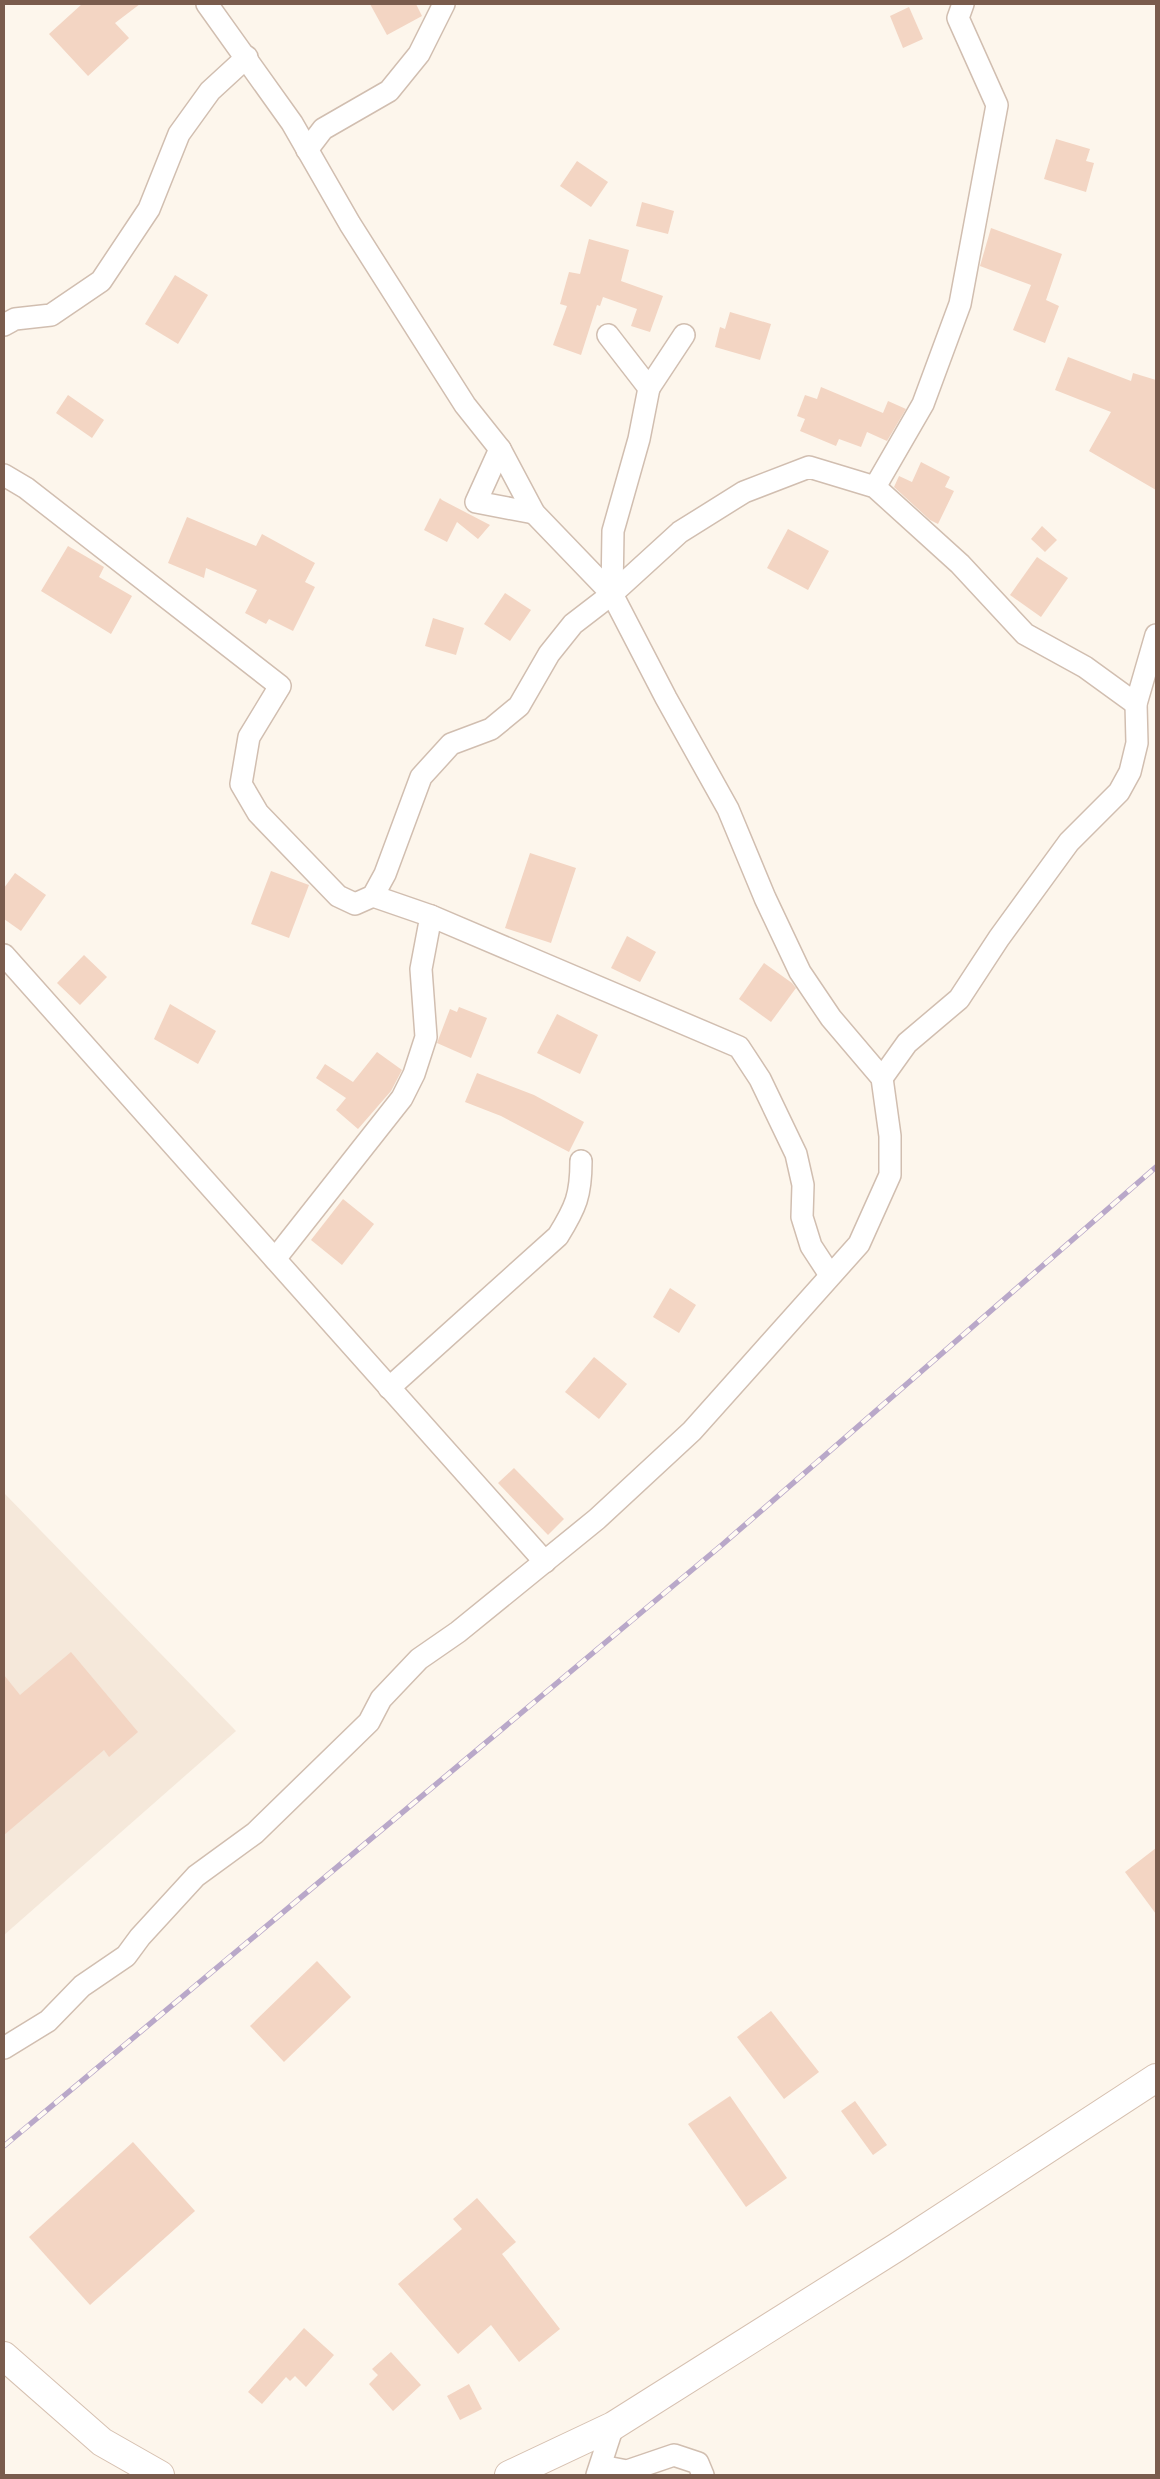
<svg xmlns="http://www.w3.org/2000/svg" width="1160" height="2479" viewBox="0 0 1160 2479" font-family="Ubuntu,sans-serif">
  <style>
    .residential { fill: #f5e8da }
    .building { fill: #f3d5c3 }
    .lines { fill: none; stroke-linecap: round; stroke-linejoin: round }
    .street-casing { stroke: #d1beb0; stroke-width: 24 }
    .secondary-casing { stroke: #d6c0b0; stroke-width: 30 }
    .street { stroke: #fff; stroke-width: 21 }
    .secondary { stroke: #fff; stroke-width: 28 }
    .rail-casing { stroke: #b9a8c9; stroke-width: 5.5 }
    .rail { stroke: #fffaf3; stroke-width: 4; stroke-dasharray: 11; stroke-linecap: butt }
  </style>
  <rect width="100%" height="100%" fill="#fdf6ec"/>
  <!-- residential -->
  <path class="residential" d="M 4,1493 L 236,1731 L 4,1935 Z"/>
  <!-- building -->
  <g class="building">
    <path d="M 82,4 L 140,4 L 115,23 L 129,38 L 88,76 L 49,34 Z"/>
    <path d="M 370,4 L 416,4 L 422,16 L 387,35 Z"/>
    <path d="M 909,7 L 923,39 L 903,48 L 890,16 Z"/>
    <path d="M 1056,139 L 1090,149 L 1086,161 L 1094,163 L 1086,192 L 1044,179 Z"/>
    <path d="M 577,161 L 608,182 L 591,207 L 560,186 Z"/>
    <path d="M 642,202 L 674,211 L 668,234 L 636,226 Z"/>
    <path d="M 991,228 L 1062,254 L 1046,300 L 1059,306 L 1045,343 L 1013,330 L 1031,285 L 980,266 Z"/>
    <path d="M 589,239 L 629,250 L 621,281 L 663,296 L 650,332 L 631,326 L 637,309 L 603,297 L 600,306 L 597,305 L 581,355 L 553,345 L 567,306 L 560,304 L 569,272 L 580,274 Z"/>
    <path d="M 175,275 L 208,295 L 178,344 L 145,324 Z"/>
    <path d="M 730,312 L 771,324 L 760,360 L 715,347 L 720,327 L 725,329 Z"/>
    <path d="M 1068,357 L 1131,381 L 1133,373 L 1156,380 L 1156,490 L 1089,451 L 1111,412 L 1055,390 Z"/>
    <path d="M 821,387 L 883,413 L 888,401 L 906,409 L 887,441 L 867,432 L 861,447 L 839,439 L 836,446 L 800,431 L 805,419 L 797,416 L 805,395 L 817,399 Z"/>
    <path d="M 68,395 L 104,420 L 92,438 L 56,413 Z"/>
    <path d="M 921,462 L 950,477 L 945,487 L 954,491 L 938,524 L 930,520 L 894,487 L 899,476 L 912,482 Z"/>
    <path d="M 440,498 L 442,500 L 490,525 L 478,539 L 457,522 L 447,542 L 424,530 Z"/>
    <path d="M 187,517 L 256,546 L 262,534 L 315,563 L 305,582 L 315,587 L 293,631 L 269,619 L 266,624 L 245,613 L 257,590 L 206,568 L 204,578 L 168,563 Z"/>
    <path d="M 1042,526 L 1057,540 L 1045,552 L 1031,539 Z"/>
    <path d="M 788,529 L 829,551 L 808,590 L 767,568 Z"/>
    <path d="M 68,546 L 104,567 L 99,577 L 132,596 L 111,634 L 41,591 Z"/>
    <path d="M 1037,557 L 1068,578 L 1041,617 L 1010,595 Z"/>
    <path d="M 505,593 L 531,610 L 510,641 L 484,624 Z"/>
    <path d="M 433,618 L 464,628 L 456,655 L 425,646 Z"/>
    <path d="M 530,853 L 576,868 L 551,943 L 505,928 Z"/>
    <path d="M 271,871 L 309,885 L 289,938 L 251,924 Z"/>
    <path d="M 15,873 L 46,895 L 21,931 L 4,919 L 4,888 Z"/>
    <path d="M 627,936 L 656,952 L 640,982 L 611,968 Z"/>
    <path d="M 84,955 L 107,977 L 80,1005 L 57,983 Z"/>
    <path d="M 764,963 L 792,983 L 796,988 L 771,1022 L 739,999 Z"/>
    <path d="M 170,1004 L 216,1031 L 198,1064 L 154,1039 Z"/>
    <path d="M 459,1007 L 487,1018 L 471,1058 L 437,1043 L 450,1009 L 457,1012 Z"/>
    <path d="M 557,1014 L 598,1035 L 580,1074 L 537,1053 Z"/>
    <path d="M 377,1052 L 402,1070 L 391,1091 L 358,1129 L 336,1110 L 346,1098 L 316,1078 L 325,1064 L 353,1082 Z"/>
    <path d="M 477,1073 L 534,1095 L 584,1122 L 569,1152 L 501,1116 L 465,1102 Z"/>
    <path d="M 343,1199 L 374,1224 L 342,1265 L 311,1240 Z"/>
    <path d="M 670,1288 L 696,1305 L 679,1333 L 653,1317 Z"/>
    <path d="M 594,1357 L 627,1384 L 599,1419 L 565,1392 Z"/>
    <path d="M 514,1468 L 564,1519 L 548,1535 L 498,1483 Z"/>
    <path d="M 71,1652 L 138,1732 L 109,1757 L 104,1750 L 4,1835 L 4,1675 L 20,1695 Z"/>
    <path d="M 1156,1848 L 1156,1914 L 1125,1872 Z"/>
    <path d="M 317,1961 L 351,1997 L 284,2062 L 250,2026 Z"/>
    <path d="M 771,2011 L 819,2072 L 784,2099 L 737,2037 Z"/>
    <path d="M 730,2096 L 787,2178 L 746,2207 L 688,2124 Z"/>
    <path d="M 855,2101 L 887,2145 L 873,2155 L 841,2111 Z"/>
    <path d="M 133,2142 L 195,2211 L 90,2305 L 29,2237 Z"/>
    <path d="M 477,2198 L 516,2242 L 502,2254 L 560,2329 L 519,2362 L 491,2325 L 458,2354 L 398,2284 L 462,2229 L 453,2219 Z"/>
    <path d="M 304,2328 L 334,2355 L 306,2387 L 295,2376 L 290,2381 L 286,2377 L 262,2404 L 248,2392 Z"/>
    <path d="M 391,2352 L 421,2385 L 393,2411 L 369,2384 L 378,2375 L 372,2369 Z"/>
    <path d="M 469,2384 L 482,2409 L 460,2420 L 447,2396 Z"/>
  </g>
  <g class="lines">
    <defs>
      <g id="street">
        <path d="M 307,150 L 323,129 L 389,91 L 419,54 L 444,4"/>
        <path d="M 4,325 L 15,319 L 51,315 L 101,281 L 149,209 L 179,134 L 210,91 L 247,57"/>
        <path d="M 608,335 L 649,388 L 639,439 L 613,531 L 612,594"/>
        <path d="M 649,388 L 684,335"/>
        <path d="M 500,449 L 476,502 L 534,513"/>
        <path d="M 4,475 L 26,488 L 280,686 L 249,737 L 241,784 L 258,813 L 338,896 L 355,904 L 373,896 L 385,874 L 421,777 L 451,744 L 491,729 L 519,706 L 549,654 L 573,624 L 612,594 L 680,532 L 744,492 L 809,467 L 875,487 L 960,564 L 1025,634 L 1085,667 L 1136,704"/>
        <path d="M 875,487 L 923,404 L 960,304 L 997,105 L 958,18 L 963,4"/>
        <path d="M 431,916 L 739,1047 L 760,1079 L 796,1154 L 803,1185 L 802,1217 L 811,1246 L 830,1275"/>
        <path d="M 4,955 L 545,1562"/>
        <path d="M 882,1078 L 907,1043 L 959,999 L 999,938 L 1069,842 L 1119,792 L 1130,772 L 1137,743 L 1136,704 L 1156,635"/>
        <path d="M 275,1259 L 402,1098 L 414,1074 L 426,1037 L 421,969 L 431,916 L 373,896"/>
        <path d="M 389,1388 L 558,1236 C 576,1207 581,1195 581,1161"/>
        <path d="M 4,2048 L 48,2021 L 82,1986 L 126,1956 L 140,1937 L 196,1876 L 255,1833 L 369,1722 L 381,1699 L 419,1659 L 458,1632 L 597,1519 L 692,1431 L 859,1244 L 890,1175 L 890,1136 L 882,1078 L 831,1018 L 800,972 L 765,898 L 728,809 L 666,698 L 612,594 L 534,513 L 500,449 L 465,405 L 350,224 L 292,123 L 207,4"/>
        <path d="M 601,2466 L 627,2471 L 674,2455 L 698,2463 L 703,2475"/>
        <path d="M 597,2475 L 613,2426"/>
      </g>
      <g id="secondary">
        <path d="M 4,2356 L 102,2442 L 160,2475"/>
        <path d="M 509,2475 L 613,2426 L 897,2247 L 1156,2078"/>
      </g>
    </defs>
    <!-- street casing -->
    <use href="#street" class="street-casing"/>
    <!-- secondary casing -->
    <use href="#secondary" class="secondary-casing"/>
    <!-- street -->
    <use href="#street" class="street"/>
    <!-- secondary -->
    <use href="#secondary" class="secondary"/>
    <defs>
      <path id="rail" d="M 4,2146 L 723,1544 L 1156,1167"/>
    </defs>
    <!-- rail casing -->
    <use href="#rail" class="rail-casing"/>
    <!-- rail -->
    <use href="#rail" class="rail"/>
  </g>
  <!-- border -->
  <rect width="1160" height="2479" fill="none" stroke="#7a5c4d" stroke-width="10"/>
</svg>
